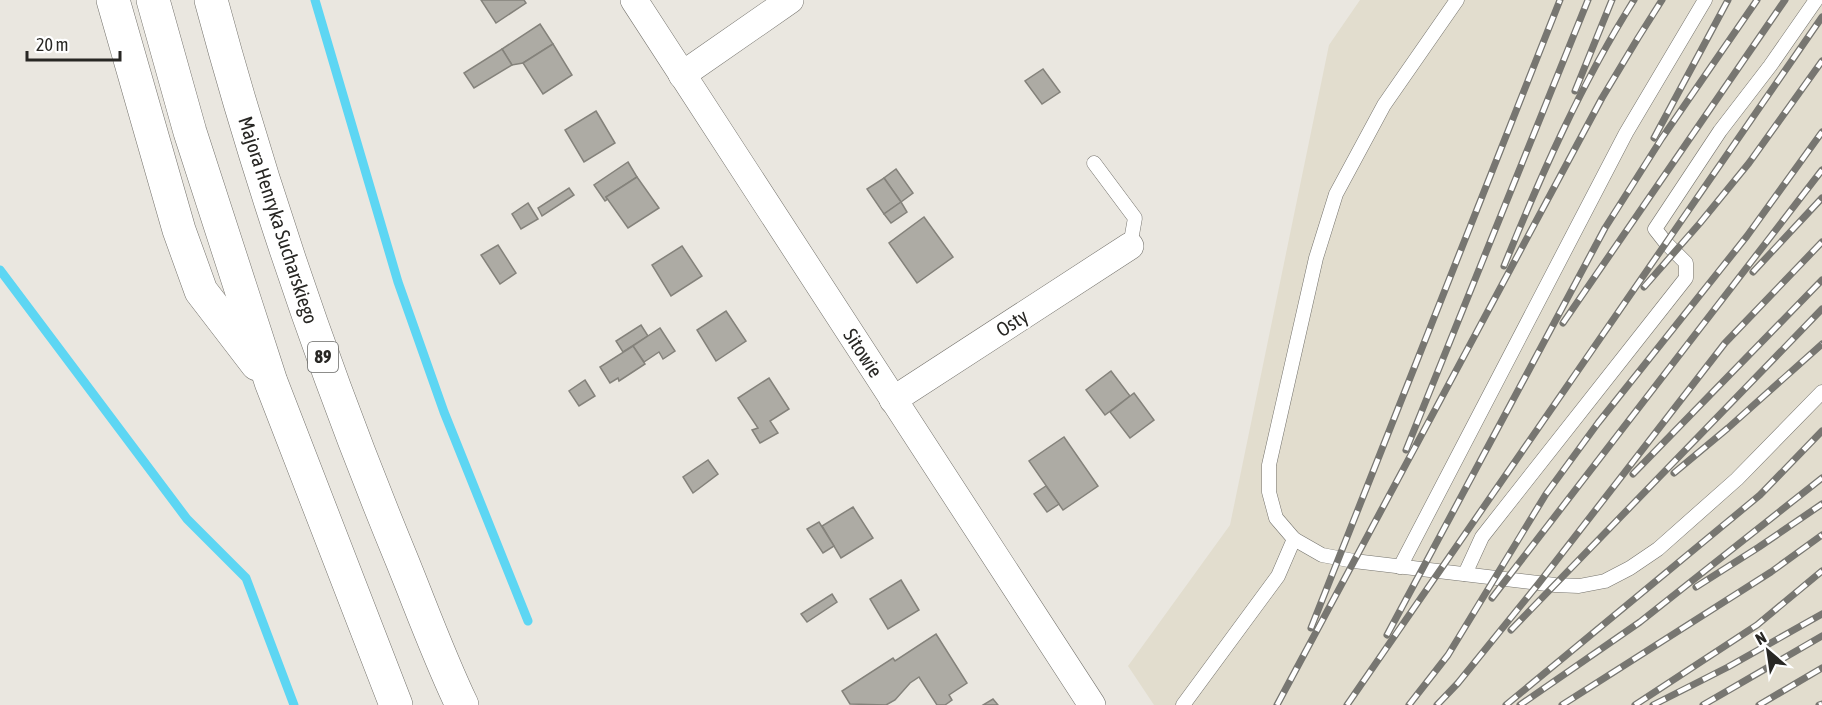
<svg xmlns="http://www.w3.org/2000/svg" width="1822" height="705" viewBox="0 0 1822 705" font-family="'Asap Condensed',sans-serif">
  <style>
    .built { fill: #e2ddce }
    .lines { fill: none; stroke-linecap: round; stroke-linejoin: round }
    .stream { stroke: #5dd6f3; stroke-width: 9 }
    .building { fill: #adaba4; stroke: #84827b; stroke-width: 1.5 }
    .service-casing { stroke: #75736d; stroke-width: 15 }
    .minor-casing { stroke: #75736d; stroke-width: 28 }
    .trunk-casing { stroke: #75736d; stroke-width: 34 }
    .service { stroke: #fff; stroke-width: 14 }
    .minor { stroke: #fff; stroke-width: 27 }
    .trunk { stroke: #fff; stroke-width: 33 }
    .rail-casing { stroke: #777671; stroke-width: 7 }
    .rail { stroke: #fff; stroke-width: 4.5; stroke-dasharray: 14; stroke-linecap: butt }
    .labels { text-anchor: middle; stroke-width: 4.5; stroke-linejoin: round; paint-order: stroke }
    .shield { fill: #fff; stroke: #686866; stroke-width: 1.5 }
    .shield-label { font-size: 18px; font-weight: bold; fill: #282724 }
    .street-label { font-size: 20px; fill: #282724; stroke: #fff }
  </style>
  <rect width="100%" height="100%" fill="#eae7e0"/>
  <!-- built -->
  <path class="built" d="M 1360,0 L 1822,0 L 1822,705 L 1154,705 L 1128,666 L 1230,525 L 1329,45 Z"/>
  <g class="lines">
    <!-- stream -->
    <g class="stream">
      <path d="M 315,0 L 398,282 L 444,412 L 528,621"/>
      <path d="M 0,270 L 187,519 L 246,578 L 294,705"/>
    </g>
  </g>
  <!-- building -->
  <g class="building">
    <path d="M 481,0 L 524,0 L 526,3 L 496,23 Z"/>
    <path d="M 540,24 L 553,44 L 523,63 L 512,65 L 502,49 Z"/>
    <path d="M 553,44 L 572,75 L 543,94 L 523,63 Z"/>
    <path d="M 502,49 L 512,65 L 474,88 L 464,73 Z"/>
    <path d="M 1043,69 L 1060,92 L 1042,104 L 1025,81 Z"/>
    <path d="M 596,111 L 615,143 L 584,162 L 565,130 Z"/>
    <path d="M 628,162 L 637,177 L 606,197 L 608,199 L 605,201 L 594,185 Z"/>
    <path d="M 896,169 L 913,193 L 901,202 L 884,178 Z"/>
    <path d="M 637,177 L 659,208 L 628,228 L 606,197 Z"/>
    <path d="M 884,178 L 901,202 L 884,214 L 867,189 Z"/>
    <path d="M 569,188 L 574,195 L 542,216 L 538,208 Z"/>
    <path d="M 901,202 L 907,212 L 891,223 L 884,214 Z"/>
    <path d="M 528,203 L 538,219 L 521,229 L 512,214 Z"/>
    <path d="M 924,217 L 953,257 L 917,283 L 889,243 Z"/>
    <path d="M 498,245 L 516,273 L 500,284 L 481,255 Z"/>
    <path d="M 682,246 L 702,276 L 671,296 L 652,265 Z"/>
    <path d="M 726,311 L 746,341 L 716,361 L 697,330 Z"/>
    <path d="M 641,325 L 648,336 L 623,352 L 616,341 Z"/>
    <path d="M 660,328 L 675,351 L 663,359 L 659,352 L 644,362 L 633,346 Z"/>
    <path d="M 633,346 L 645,364 L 619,381 L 618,378 L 610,383 L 600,367 Z"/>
    <path d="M 1111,371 L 1130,396 L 1105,415 L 1086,390 Z"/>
    <path d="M 769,378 L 789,409 L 770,421 L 778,433 L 760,443 L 752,430 L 758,428 L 738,398 Z"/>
    <path d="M 585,380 L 595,396 L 579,406 L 569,391 Z"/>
    <path d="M 1134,393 L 1154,420 L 1130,438 L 1110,412 Z"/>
    <path d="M 1064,437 L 1098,486 L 1063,510 L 1029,461 Z"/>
    <path d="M 708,460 L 718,474 L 693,493 L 683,477 Z"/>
    <path d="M 1046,486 L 1059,504 L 1047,512 L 1034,494 Z"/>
    <path d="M 853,507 L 873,538 L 841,558 L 822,526 Z"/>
    <path d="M 819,522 L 834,546 L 823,553 L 807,529 Z"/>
    <path d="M 901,580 L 919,610 L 888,629 L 870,599 Z"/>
    <path d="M 832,594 L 837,602 L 807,622 L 801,614 Z"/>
    <path d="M 936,634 L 967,683 L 949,695 L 952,700 L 945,705 L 937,705 L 919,677 L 910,683 L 895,700 L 886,705 L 850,704 L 842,691 L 893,658 L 895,661 Z"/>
    <path d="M 993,699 L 998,705 L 983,705 Z"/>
  </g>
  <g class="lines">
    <defs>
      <g id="service">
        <path d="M 1457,0 L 1384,105 L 1336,194 L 1316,258 L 1269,465 L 1269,492 L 1276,518 L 1294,539 L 1322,555 L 1354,561 L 1555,585 L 1579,586 L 1605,581 L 1630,568 L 1658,549 L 1737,479 L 1822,392"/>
        <path d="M 1094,163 L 1135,218 L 1130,246"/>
        <path d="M 1400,567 L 1626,133 L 1705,0"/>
        <path d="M 1465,574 L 1482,537 L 1686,278 L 1686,263 L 1666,243 L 1655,229 L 1720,131 L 1770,66 L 1816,0"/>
        <path d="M 1183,705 L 1278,576 L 1294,539"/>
      </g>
      <g id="minor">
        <path d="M 634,0 L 1092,705"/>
        <path d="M 682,75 L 790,0"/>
        <path d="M 893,400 L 1130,246"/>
      </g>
      <g id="trunk">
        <path d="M 113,0 L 179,230 L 201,291 L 257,364"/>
        <path d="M 153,0 L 190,132 L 271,382 L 396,705"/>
        <path d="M 211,0 C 262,190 326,376 401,558 C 421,607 439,657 462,705"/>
      </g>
    </defs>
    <!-- service casing -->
    <use href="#service" class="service-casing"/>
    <!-- minor casing -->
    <use href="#minor" class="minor-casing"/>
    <!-- trunk casing -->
    <use href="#trunk" class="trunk-casing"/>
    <!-- service -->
    <use href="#service" class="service"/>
    <!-- minor -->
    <use href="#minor" class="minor"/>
    <!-- trunk -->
    <use href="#trunk" class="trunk"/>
    <defs>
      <g id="rail">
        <path d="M 1575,91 L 1612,0"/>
        <path d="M 1654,138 L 1728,0"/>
        <path d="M 1504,266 C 1541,175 1581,84 1634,0"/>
        <path d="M 1753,272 L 1822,198"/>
        <path d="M 1644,287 L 1700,223 L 1749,163 L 1822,61"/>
        <path d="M 1563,323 L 1785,0"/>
        <path d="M 1406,450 L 1588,0"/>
        <path d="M 1674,473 L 1728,428 L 1822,344"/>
        <path d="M 1633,474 L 1822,280"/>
        <path d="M 1696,587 L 1759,547 L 1822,504"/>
        <path d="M 1492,598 L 1822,170"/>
        <path d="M 1311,628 L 1560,0"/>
        <path d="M 1511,630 L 1822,309"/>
        <path d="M 1387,635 L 1605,228 L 1662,138 L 1757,0"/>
        <path d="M 1277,705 L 1602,98 L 1638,38 L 1662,0"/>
        <path d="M 1347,705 L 1822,17"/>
        <path d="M 1409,705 L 1448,655 L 1546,494 L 1598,423 L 1747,236 L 1822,132"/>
        <path d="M 1437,705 L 1458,683 L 1539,583 L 1725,343 L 1822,242"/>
        <path d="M 1506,705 L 1760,495 L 1822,431"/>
        <path d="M 1520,705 L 1640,622 L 1822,478"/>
        <path d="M 1562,705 L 1771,572 L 1822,535"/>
        <path d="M 1635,705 L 1757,625 L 1822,571"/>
        <path d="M 1653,705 L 1728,667 L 1822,614"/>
        <path d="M 1703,705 L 1822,636"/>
        <path d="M 1759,705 L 1822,668"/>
        <path d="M 1819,705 L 1822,704"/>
      </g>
    </defs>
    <!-- rail casing -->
    <use href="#rail" class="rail-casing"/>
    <!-- rail -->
    <use href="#rail" class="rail"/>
  </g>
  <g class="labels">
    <!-- shield labels -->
    <rect class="shield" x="308" y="342" width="30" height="30" rx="4.5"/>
    <g class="shield-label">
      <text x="323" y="363">89</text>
    </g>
    <!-- street labels -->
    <g class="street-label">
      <text transform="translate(278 220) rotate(72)" y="7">Majora Henryka Sucharskiego</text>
      <text transform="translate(1012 323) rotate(-33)" y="7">Osty</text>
      <text transform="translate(863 353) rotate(57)" y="7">Sitowie</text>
    </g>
  </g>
  <!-- north arrow -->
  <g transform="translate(1768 651) rotate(331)" stroke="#ffffff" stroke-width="4.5" paint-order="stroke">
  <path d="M0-4.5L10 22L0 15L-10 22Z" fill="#282724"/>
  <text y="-9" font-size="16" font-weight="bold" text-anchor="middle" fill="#282724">N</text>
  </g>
  <!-- scale -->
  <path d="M27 51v9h93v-9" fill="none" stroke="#282724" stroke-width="3"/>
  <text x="36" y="51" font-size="18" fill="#282724" stroke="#ffffff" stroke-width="4.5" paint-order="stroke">20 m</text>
</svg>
